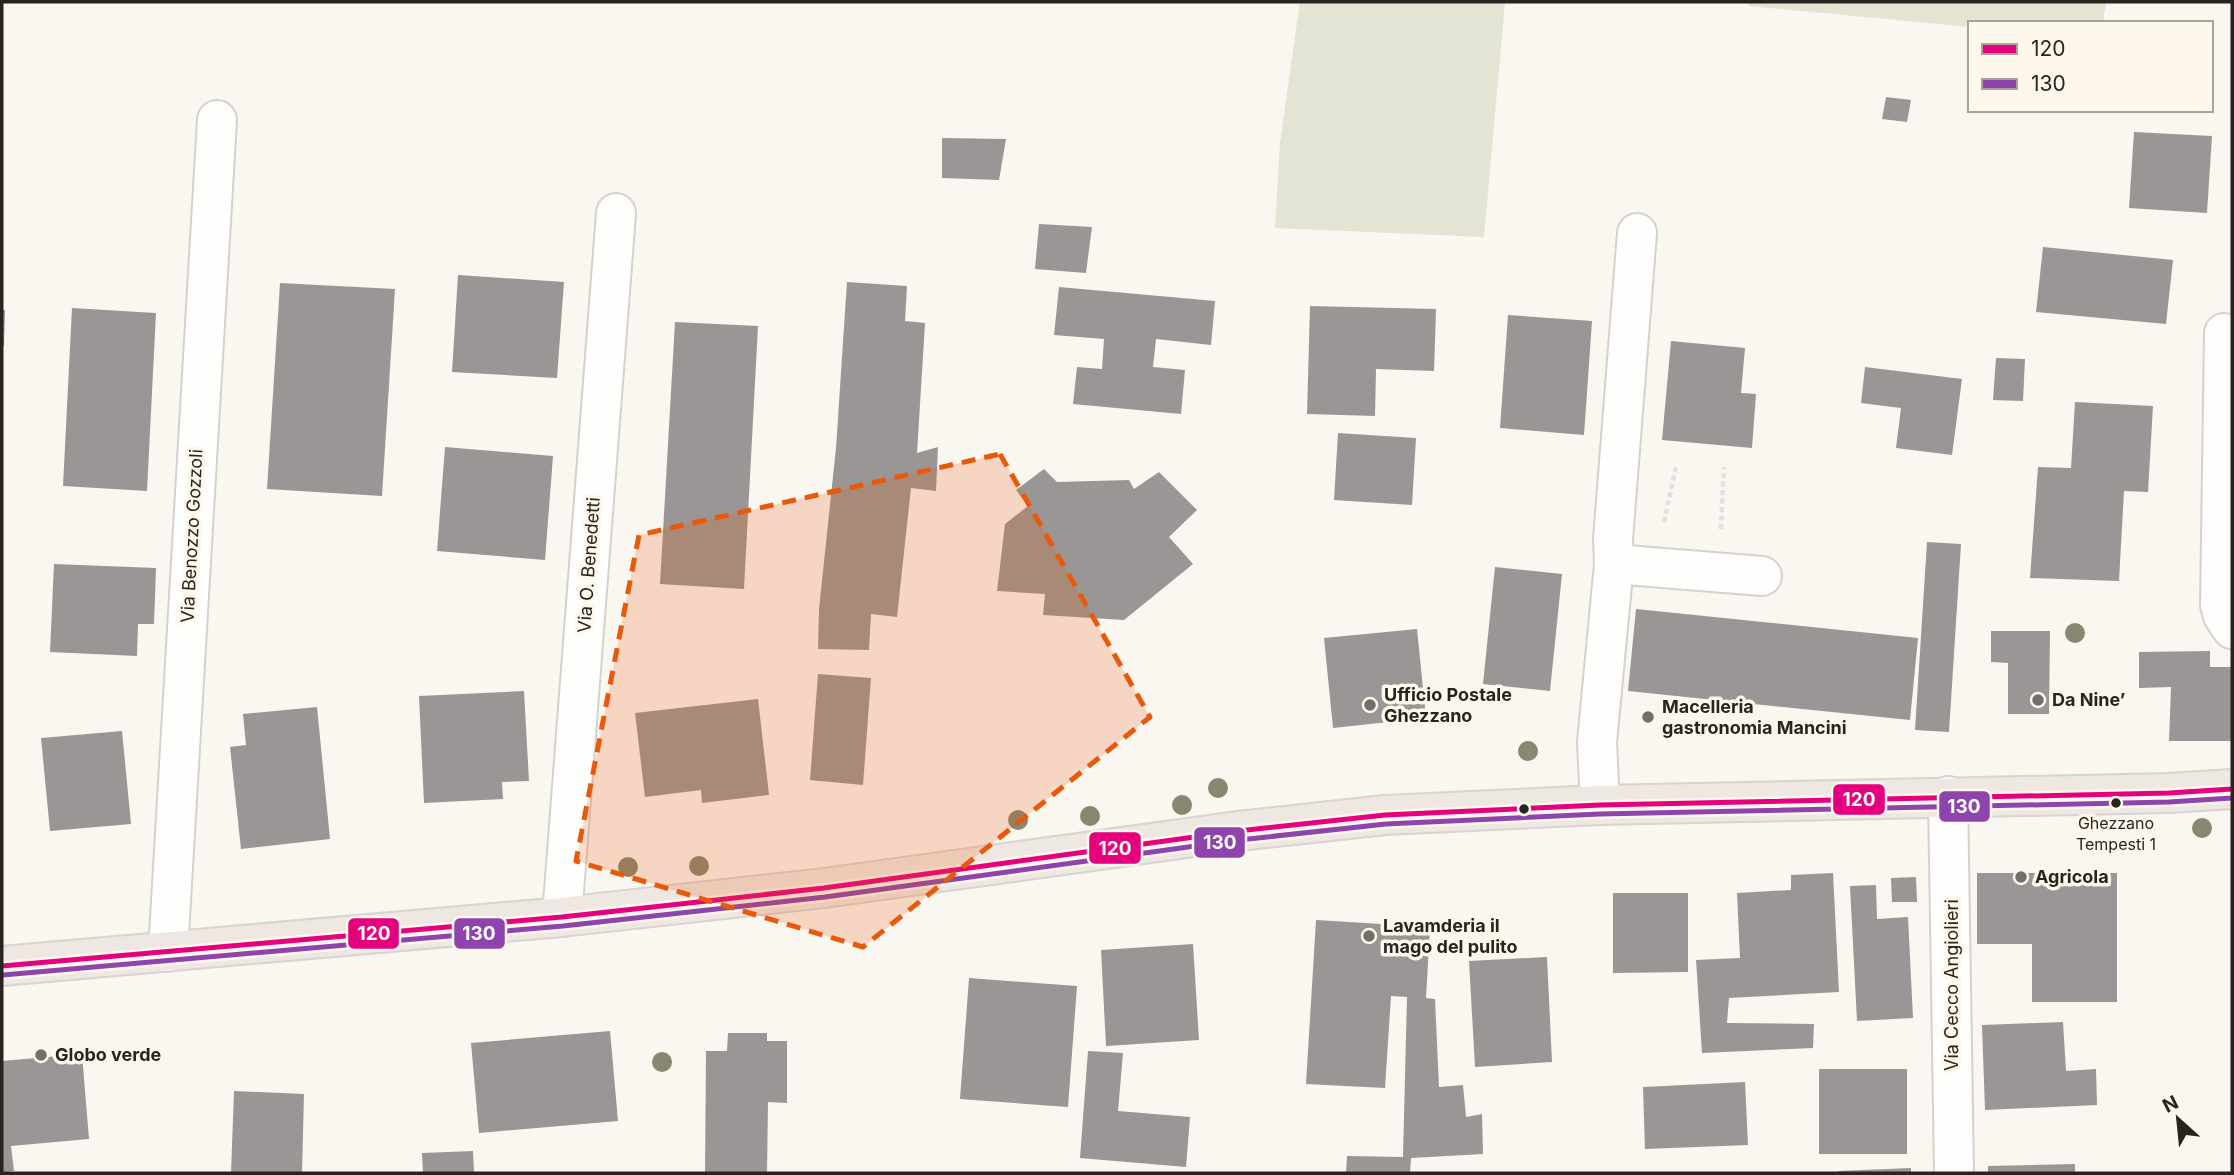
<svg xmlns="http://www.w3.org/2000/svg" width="2234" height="1175" viewBox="0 0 2234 1175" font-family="Inter,sans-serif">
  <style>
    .green { fill: #e3e4d4 }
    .building { fill: #9a9695 }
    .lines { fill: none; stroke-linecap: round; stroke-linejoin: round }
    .minor-casing { stroke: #d5d2ce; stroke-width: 42 }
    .major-casing { stroke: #d7d4d1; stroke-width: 42 }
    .path { stroke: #e1e1df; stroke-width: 4.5; stroke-dasharray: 5 3.5; stroke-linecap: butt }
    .minor { stroke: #fefefd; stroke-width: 38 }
    .major { stroke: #eee7e2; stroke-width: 38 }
    .bus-1-casing { stroke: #fef7ec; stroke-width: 10 }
    .bus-2-casing { stroke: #fef7ec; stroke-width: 10 }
    .bus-1 { stroke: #e5007d; stroke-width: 5 }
    .bus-2 { stroke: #8e44ad; stroke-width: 5 }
    .tree { fill: #87886f }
    .marked { fill: #e8590c; fill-opacity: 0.2; stroke: #e8590c; stroke-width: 5; stroke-dasharray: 14 9; stroke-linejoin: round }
    .poi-dot { fill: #726e69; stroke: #fef7ec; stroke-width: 2.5 }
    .bus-dot { fill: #282521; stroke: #fef7ec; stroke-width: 2.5 }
    .labels { text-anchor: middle; stroke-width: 7; stroke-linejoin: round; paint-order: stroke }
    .bus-label { font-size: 16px; fill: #282521; stroke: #fef7ec }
    .street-label { font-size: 18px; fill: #282521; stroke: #fef7ec }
    .poi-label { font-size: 18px; font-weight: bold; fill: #282521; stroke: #fef7ec; text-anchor: start }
    .line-badge { stroke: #fef7ec; stroke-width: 2.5 }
    .badge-label { font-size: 19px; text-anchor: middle; font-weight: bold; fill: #fff }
  </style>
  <rect width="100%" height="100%" fill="#faf6f0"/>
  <!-- green -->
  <g class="green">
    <path d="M 1300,2 L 1505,2 L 1484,237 L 1275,228 L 1280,143 Z"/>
    <path d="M 1749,2 L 2106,2 L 2103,23 L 1970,23 L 1970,27 L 1749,6 Z"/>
  </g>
  <!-- building -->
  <g class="building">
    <path d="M 1886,97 L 1911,100 L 1907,122 L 1882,119 Z"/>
    <path d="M 2134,132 L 2212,136 L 2207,213 L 2129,208 Z"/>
    <path d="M 942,138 L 1006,139 L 999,180 L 942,178 Z"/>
    <path d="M 1039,224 L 1092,227 L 1086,273 L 1035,269 Z"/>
    <path d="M 2043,247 L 2173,260 L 2166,324 L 2036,312 Z"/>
    <path d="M 458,275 L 564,282 L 557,378 L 452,372 Z"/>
    <path d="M 847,282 L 907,286 L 905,321 L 925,323 L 917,453 L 938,447 L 936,491 L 911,488 L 897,617 L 871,614 L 869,650 L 818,649 L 819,609 L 836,448 Z"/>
    <path d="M 280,283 L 395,289 L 382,496 L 267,489 Z"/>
    <path d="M 1059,287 L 1215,301 L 1211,345 L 1156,339 L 1153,367 L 1185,370 L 1181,414 L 1073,404 L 1077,367 L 1102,369 L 1104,339 L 1054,335 Z"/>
    <path d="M 1310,306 L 1436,309 L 1434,371 L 1376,369 L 1375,416 L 1307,414 Z"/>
    <path d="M 72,308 L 156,313 L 147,491 L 63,486 Z"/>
    <path d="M 2,310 L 5,310 L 4,346 L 2,346 Z"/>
    <path d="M 1508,315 L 1592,321 L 1584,435 L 1500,428 Z"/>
    <path d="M 675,322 L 758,326 L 744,589 L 660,584 Z"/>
    <path d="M 1671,341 L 1745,348 L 1741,393 L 1756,394 L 1752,448 L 1662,440 Z"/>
    <path d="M 1996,358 L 2025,359 L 2023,401 L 1993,400 Z"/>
    <path d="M 1865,367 L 1962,379 L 1952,455 L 1896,448 L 1901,408 L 1861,403 Z"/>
    <path d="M 2075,402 L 2153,406 L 2148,492 L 2124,491 L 2119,581 L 2030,578 L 2038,467 L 2071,468 Z"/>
    <path d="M 1338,433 L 1416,438 L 1412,505 L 1334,500 Z"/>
    <path d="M 445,447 L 553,456 L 545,560 L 437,551 Z"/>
    <path d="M 1044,469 L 1057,482 L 1129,480 L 1134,489 L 1159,472 L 1197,510 L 1169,537 L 1193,564 L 1124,620 L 1043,615 L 1045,594 L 997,591 L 1005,524 L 1028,506 L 1016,490 Z"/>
    <path d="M 1927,542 L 1961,544 L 1949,732 L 1915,730 Z"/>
    <path d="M 54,564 L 156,568 L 154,624 L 138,624 L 137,656 L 50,652 Z"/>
    <path d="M 1495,567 L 1562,574 L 1550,691 L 1483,684 Z"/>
    <path d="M 1636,609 L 1918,638 L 1910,720 L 1628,691 Z"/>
    <path d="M 1417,629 L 1426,718 L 1333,728 L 1324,638 Z"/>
    <path d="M 1991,631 L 2050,631 L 2049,714 L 2008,714 L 2008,663 L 1991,662 Z"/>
    <path d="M 2210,651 L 2210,667 L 2232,667 L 2232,741 L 2169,741 L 2171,687 L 2139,688 L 2139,652 Z"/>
    <path d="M 818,674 L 871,678 L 863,785 L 810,780 Z"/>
    <path d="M 524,691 L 529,781 L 502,782 L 503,799 L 424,803 L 419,696 Z"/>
    <path d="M 758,699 L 769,795 L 702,803 L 701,790 L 645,797 L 635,713 Z"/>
    <path d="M 317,707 L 330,839 L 241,849 L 230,747 L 246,745 L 243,714 Z"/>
    <path d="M 122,731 L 131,824 L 50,831 L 41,738 Z"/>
    <path d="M 1833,873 L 1839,992 L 1729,998 L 1727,1023 L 1814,1024 L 1813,1048 L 1702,1053 L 1696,960 L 1740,958 L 1737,893 L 1791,890 L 1791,875 Z"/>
    <path d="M 1977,873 L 2117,873 L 2117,1002 L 2032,1002 L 2032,944 L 1977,944 Z"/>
    <path d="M 1916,877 L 1917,902 L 1892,902 L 1891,878 Z"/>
    <path d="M 1876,885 L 1877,919 L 1908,917 L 1913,1018 L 1857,1021 L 1850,886 Z"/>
    <path d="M 1613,893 L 1688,893 L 1688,972 L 1613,973 Z"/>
    <path d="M 1316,920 L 1430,927 L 1426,998 L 1435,999 L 1439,1087 L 1463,1085 L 1466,1117 L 1482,1114 L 1483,1154 L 1411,1158 L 1410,1173 L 1346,1173 L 1347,1156 L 1403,1157 L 1407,997 L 1391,996 L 1385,1088 L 1306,1084 Z"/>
    <path d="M 1193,944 L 1199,1040 L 1106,1046 L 1101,950 Z"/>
    <path d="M 1547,957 L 1552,1062 L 1475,1067 L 1469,961 Z"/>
    <path d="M 969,978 L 1077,986 L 1068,1107 L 960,1099 Z"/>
    <path d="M 2063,1022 L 2066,1071 L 2096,1069 L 2097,1105 L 1985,1110 L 1982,1025 Z"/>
    <path d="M 610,1031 L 618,1121 L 479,1133 L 471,1043 Z"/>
    <path d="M 728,1033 L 767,1033 L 767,1041 L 787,1041 L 787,1103 L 768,1102 L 767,1173 L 705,1173 L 706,1051 L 727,1051 Z"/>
    <path d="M 1088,1051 L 1123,1053 L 1118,1111 L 1190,1117 L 1186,1167 L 1080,1158 Z"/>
    <path d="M 82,1054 L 89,1139 L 11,1146 L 14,1171 L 2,1172 L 2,1061 Z"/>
    <rect x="1819" y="1069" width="88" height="85"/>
    <path d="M 1745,1082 L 1748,1145 L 1645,1149 L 1643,1087 Z"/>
    <path d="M 234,1091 L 304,1094 L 302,1173 L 231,1173 Z"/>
    <path d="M 473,1151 L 474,1173 L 423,1173 L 422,1153 Z"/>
    <path d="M 2075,1164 L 2075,1173 L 1988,1173 L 1988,1166 Z"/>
    <path d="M 1911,1168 L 1911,1173 L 1838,1173 L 1838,1171 Z"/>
  </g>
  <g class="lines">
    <defs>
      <g id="minor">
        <path d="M 2224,333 L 2220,605 L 2223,616 L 2232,629"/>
        <path d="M 1614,564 L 1762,576"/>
        <path d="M 1948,796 L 1954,1173"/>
        <path d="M 1600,805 L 1597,742 L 1614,564 L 1613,539 L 1637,233"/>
        <path d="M 562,917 L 616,213"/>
        <path d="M 168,952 L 217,120"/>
      </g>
      <path id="major" d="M 2,966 L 562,917 L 824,888 L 1238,831 L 1385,815 L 1600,805 L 2169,793 L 2232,789"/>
    </defs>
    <!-- minor casing -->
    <use href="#minor" class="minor-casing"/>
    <!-- major casing -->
    <use href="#major" class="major-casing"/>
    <!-- path -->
    <g class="path">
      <path d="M 1664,522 L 1676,467"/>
      <path d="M 1721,529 L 1724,467"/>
    </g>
    <!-- minor -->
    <use href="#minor" class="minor"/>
    <!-- major -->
    <use href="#major" class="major"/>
    <defs>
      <path id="bus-1" d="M 2,966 L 562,917 L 824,888 L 1238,831 L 1385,815 L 1600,805 L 2169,793 L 2232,789"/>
      <path id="bus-2" d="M 3,975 L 563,926 L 825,897 L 1239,840 L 1386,824 L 1600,814 L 2169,802 L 2232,798"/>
    </defs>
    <!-- bus-1 casing -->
    <use href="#bus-1" class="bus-1-casing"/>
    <!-- bus-2 casing -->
    <use href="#bus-2" class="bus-2-casing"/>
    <!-- bus-1 -->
    <use href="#bus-1" class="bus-1"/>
    <!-- bus-2 -->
    <use href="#bus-2" class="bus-2"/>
  </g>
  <!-- trees -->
  <g class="tree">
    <circle cx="2075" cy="633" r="10"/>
    <circle cx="1528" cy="751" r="10"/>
    <circle cx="1218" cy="788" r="10"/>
    <circle cx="1182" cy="805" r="10"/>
    <circle cx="1090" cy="816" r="10"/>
    <circle cx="1018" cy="820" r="10"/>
    <circle cx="2202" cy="828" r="10"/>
    <circle cx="699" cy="866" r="10"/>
    <circle cx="628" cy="867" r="10"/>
    <circle cx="662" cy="1062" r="10"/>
  </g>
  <!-- marked area -->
  <path class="marked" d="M 1000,454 L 1150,717 L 863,947 L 576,861 L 639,535 Z"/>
  <!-- markers -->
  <g class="poi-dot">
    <circle cx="2038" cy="700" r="7"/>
    <circle cx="1370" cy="705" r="7"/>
    <circle cx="1648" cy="717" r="7"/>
    <circle cx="2021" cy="877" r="7"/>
    <circle cx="1369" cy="936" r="7"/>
    <circle cx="41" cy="1055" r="7"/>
  </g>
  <g class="bus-dot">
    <circle cx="2116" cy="803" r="6"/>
    <circle cx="1524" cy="809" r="6"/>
  </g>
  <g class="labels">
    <!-- bus labels -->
    <g class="bus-label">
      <text x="2116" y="829">Ghezzano<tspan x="2116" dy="21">Tempesti 1</tspan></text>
    </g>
    <!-- street labels -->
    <g class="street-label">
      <text transform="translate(192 536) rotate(-87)" y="6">Via Benozzo Gozzoli</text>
      <text transform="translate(589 565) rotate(-86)" y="6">Via O. Benedetti</text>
      <text transform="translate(1952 985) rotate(-90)" y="6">Via Cecco Angiolieri</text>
    </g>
    <!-- poi labels -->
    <g class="poi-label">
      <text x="1384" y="701">Ufficio Postale<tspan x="1384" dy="21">Ghezzano</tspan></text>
      <text x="2052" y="706">Da Nine’</text>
      <text x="1662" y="713">Macelleria<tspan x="1662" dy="21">gastronomia Mancini</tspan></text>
      <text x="2035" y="883">Agricola</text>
      <text x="1383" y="932">Lavamderia il<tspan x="1383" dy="21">mago del pulito</tspan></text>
      <text x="55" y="1061">Globo verde</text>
    </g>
  </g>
  <g class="line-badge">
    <rect x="1832" y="783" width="54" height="33" rx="7" fill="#e5007d"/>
    <rect x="1938" y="790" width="53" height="33" rx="7" fill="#8e44ad"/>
    <rect x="1193" y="826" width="53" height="33" rx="7" fill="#8e44ad"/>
    <rect x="1088" y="831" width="54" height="34" rx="7" fill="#e5007d"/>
    <rect x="453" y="917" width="53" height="33" rx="7" fill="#8e44ad"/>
    <rect x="347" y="917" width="53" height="33" rx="7" fill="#e5007d"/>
  </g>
  <g class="badge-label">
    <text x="1859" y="806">120</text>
    <text x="1964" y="813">130</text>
    <text x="1220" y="849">130</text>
    <text x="1115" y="855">120</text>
    <text x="479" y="940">130</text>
    <text x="374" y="940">120</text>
  </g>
  <!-- border -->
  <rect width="2234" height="1175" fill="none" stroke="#282521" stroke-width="7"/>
  <!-- legend -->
  <rect x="1968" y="21" width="245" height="91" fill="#fef7ec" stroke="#a8a39b" stroke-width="2"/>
  <rect x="1982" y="44" width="35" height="10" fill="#e5007d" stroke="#a8a39b" stroke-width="2"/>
  <text x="2031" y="56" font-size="21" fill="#282521">120</text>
  <rect x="1982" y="79" width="35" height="10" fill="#8e44ad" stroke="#a8a39b" stroke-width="2"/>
  <text x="2031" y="91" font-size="21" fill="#282521">130</text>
  <!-- north arrow -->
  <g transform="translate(2178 1119) rotate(333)" stroke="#fef7ec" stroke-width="5" paint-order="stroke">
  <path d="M0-5L12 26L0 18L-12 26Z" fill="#282521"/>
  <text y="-10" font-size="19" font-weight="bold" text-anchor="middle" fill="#282521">N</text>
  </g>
</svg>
